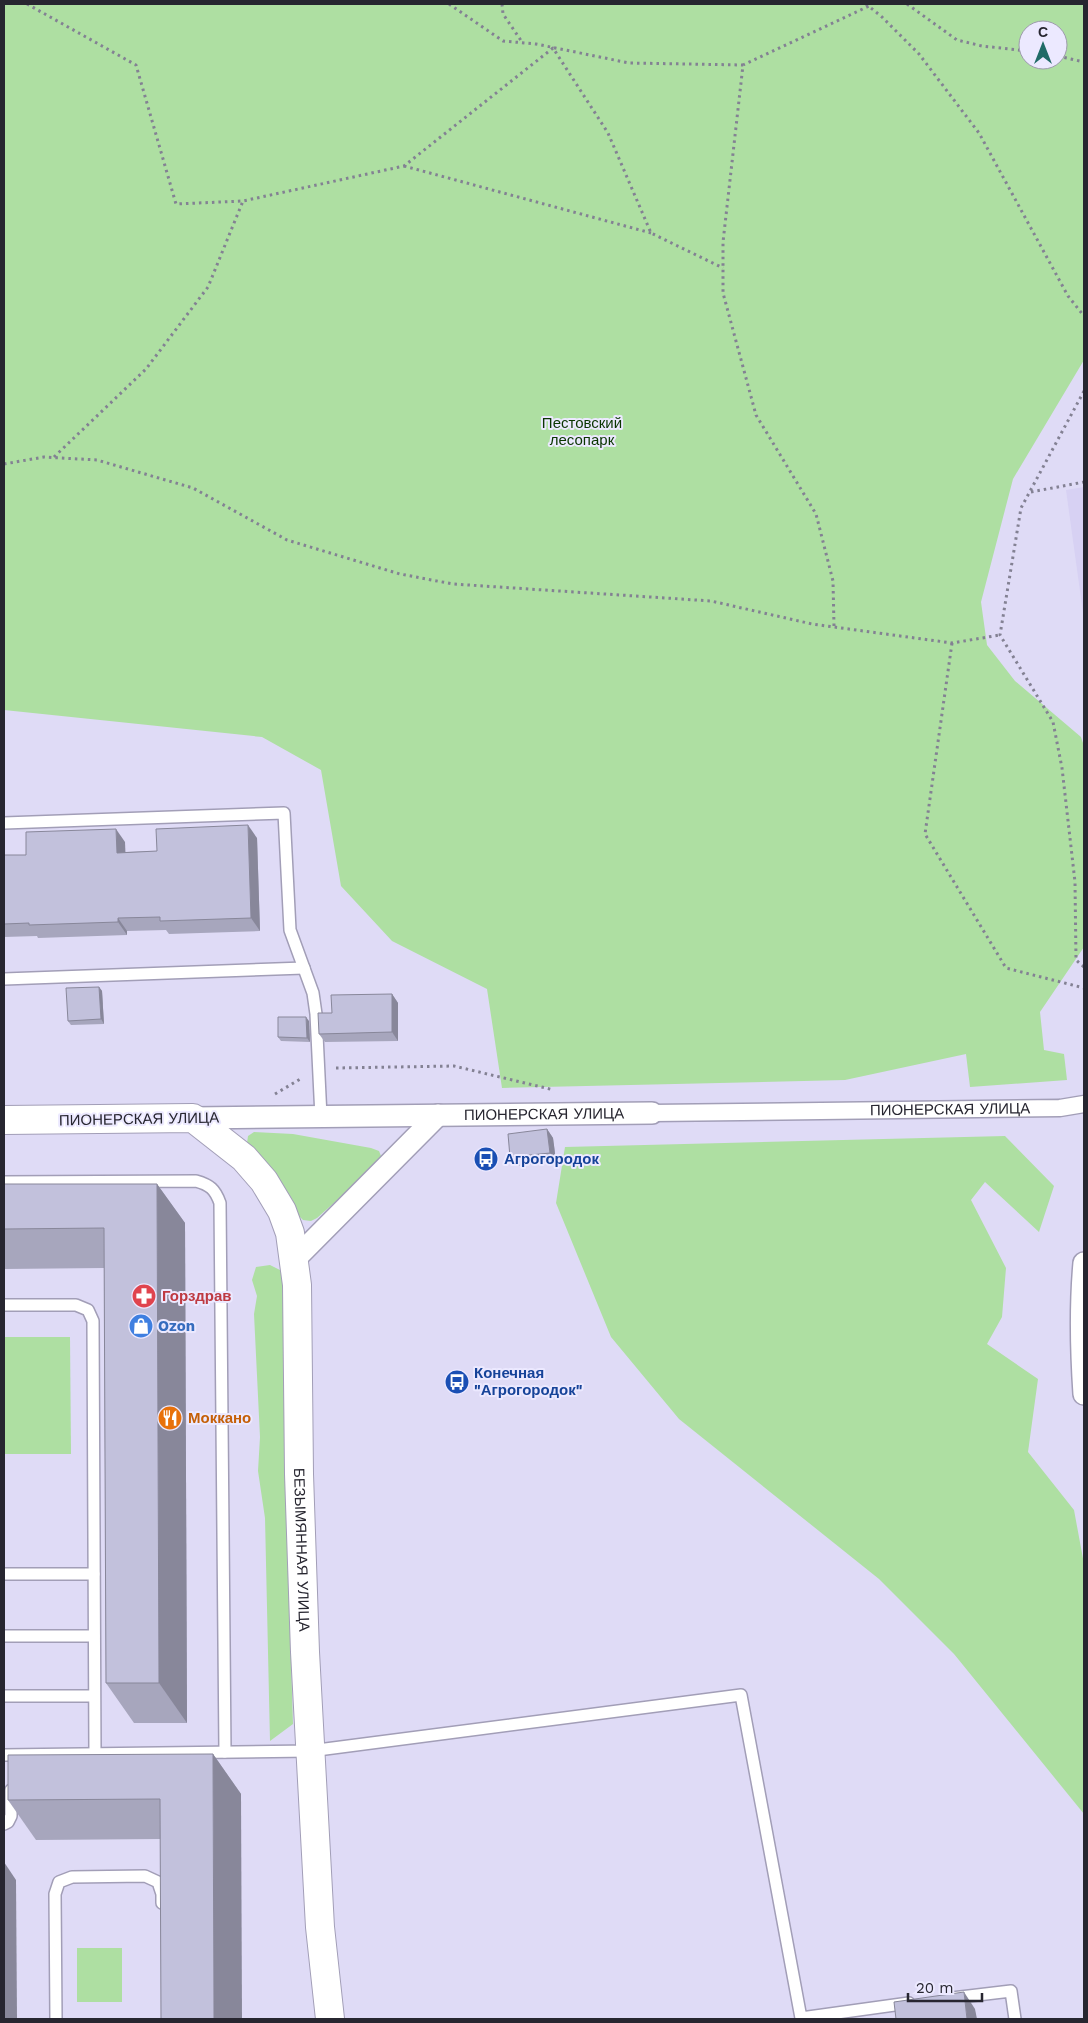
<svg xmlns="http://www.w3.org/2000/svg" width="1088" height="2023" viewBox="0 0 1088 2023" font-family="'Work Sans',sans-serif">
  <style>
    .built { fill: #d7d1f3 }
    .green { fill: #aedfa2; fill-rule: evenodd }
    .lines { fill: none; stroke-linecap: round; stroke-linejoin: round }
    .service-casing { stroke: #a29eb7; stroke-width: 14 }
    .pedestrian-casing { stroke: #a29eb7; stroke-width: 19 }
    .minor-casing { stroke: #a29eb7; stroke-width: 24 }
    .tertiary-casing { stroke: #a29eb7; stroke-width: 30 }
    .path { stroke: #838193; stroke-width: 3; stroke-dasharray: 2.5 4; stroke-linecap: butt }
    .service { stroke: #fff; stroke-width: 11 }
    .pedestrian { stroke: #fff; stroke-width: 16 }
    .minor { stroke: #fff; stroke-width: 21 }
    .tertiary { stroke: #fff; stroke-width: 28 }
    .wall { fill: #a7a6bd }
    .shaded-wall { fill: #88879a }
    .building { fill: #c2c1dc; stroke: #88879a }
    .labels { text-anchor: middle; stroke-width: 4; stroke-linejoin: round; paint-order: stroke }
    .park-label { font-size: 15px; fill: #0a3600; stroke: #ece9ff }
    .street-label { font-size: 15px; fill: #272630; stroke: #ece9ff }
    .transit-label { font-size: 15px; font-weight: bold; fill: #164399; stroke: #ece9ff; text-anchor: start }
    .health-label { font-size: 15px; font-weight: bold; fill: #be3a42; stroke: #ece9ff; text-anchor: start }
    .shop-label { font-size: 15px; font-weight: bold; fill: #366cbe; stroke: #ece9ff; text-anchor: start }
    .food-label { font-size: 15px; font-weight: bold; fill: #c56008; stroke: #ece9ff; text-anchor: start }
  </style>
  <rect width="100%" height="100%" fill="#dfdbf6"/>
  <!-- built -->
  <path class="built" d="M 1084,487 L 1084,620 L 1066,490 Z"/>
  <!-- green -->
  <g class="green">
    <path d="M 4,4 L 1084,4 L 1084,360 L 1013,479 L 981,602 L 987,645 L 1015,681 L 1081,737 L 1084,746 L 1084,947 L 1040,1012 L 1044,1050 L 1064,1054 L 1067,1080 L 970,1087 L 966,1054 L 845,1080 L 502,1088 L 487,989 L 392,941 L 341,886 L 321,770 L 262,737 L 4,710 ZM 1028,30 L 1058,30 L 1058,60 L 1028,60 Z"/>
    <path d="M 254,1132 L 293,1134 L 371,1148 L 379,1151 L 381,1156 L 379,1163 L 317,1218 L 311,1221 L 303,1220 L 299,1216 L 292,1199 L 277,1176 L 250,1148 L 247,1143 L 248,1136 Z"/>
    <path d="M 1005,1136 L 1054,1186 L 1039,1232 L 985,1182 L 971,1200 L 1006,1268 L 1002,1317 L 987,1344 L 1038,1379 L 1028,1452 L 1074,1510 L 1084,1564 L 1084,1814 L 954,1654 L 879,1579 L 679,1419 L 611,1337 L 556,1203 L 565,1147 Z"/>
    <path d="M 270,1265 L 284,1272 L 284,1440 L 293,1724 L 270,1741 L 265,1518 L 258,1471 L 260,1437 L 254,1314 L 257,1296 L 252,1280 L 256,1267 Z"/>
    <path d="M 5,1337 L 70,1337 L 71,1454 L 5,1454 Z"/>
    <rect x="77" y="1948" width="45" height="54"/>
  </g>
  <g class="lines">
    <defs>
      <g id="service">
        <path d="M 4,823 L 284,813 L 290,930 L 313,993 L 316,1014 L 321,1117"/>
        <path d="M 4,979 L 304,968"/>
        <path d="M 4,1182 L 196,1181 C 210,1185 215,1189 220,1203 L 225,1752"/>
        <path d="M 4,1305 L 76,1305 L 88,1310 L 93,1321 L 95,1754"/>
        <path d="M 4,1574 L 94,1574"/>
        <path d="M 4,1636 L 94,1636"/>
        <path d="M 4,1696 L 94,1696"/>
        <path d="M 4,1755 L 310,1751 L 741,1695 L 801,2018 L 909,2003"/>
        <path d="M 4,1824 L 8,1822 L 11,1816 L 11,1790"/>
        <path d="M 952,1998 L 1011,1991 L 1015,2019"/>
        <path d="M 56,2019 L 55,1894 L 59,1882 L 72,1877 L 145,1876 L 158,1882 L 162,1894 L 162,1903"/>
      </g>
      <g id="pedestrian">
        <path id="s1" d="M 652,1113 L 1060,1108 L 1084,1104"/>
      </g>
      <g id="minor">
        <path id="s2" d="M 193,1118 L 652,1113"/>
        <path d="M 295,1259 L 438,1115"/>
        <path d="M 1084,1263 C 1080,1307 1081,1350 1084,1394"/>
      </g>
      <g id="tertiary">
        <path id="s3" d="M 4,1120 L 193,1118 L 244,1158 L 264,1181 L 282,1211 L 290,1233 L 297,1285 L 299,1474 L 305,1652 L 320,1927 L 330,2019"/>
      </g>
    </defs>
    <!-- service casing -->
    <use href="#service" class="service-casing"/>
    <!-- pedestrian casing -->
    <use href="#pedestrian" class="pedestrian-casing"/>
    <!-- minor casing -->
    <use href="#minor" class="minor-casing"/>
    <!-- tertiary casing -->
    <use href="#tertiary" class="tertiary-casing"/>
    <!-- path -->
    <g class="path">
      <path d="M 27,4 L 136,65 L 176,204 L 243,201 L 404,166 L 553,48 L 608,133 L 651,233 L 723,268"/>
      <path d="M 449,4 L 503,41 L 536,44 L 629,63 L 743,65"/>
      <path d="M 502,4 L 503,14 L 522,42"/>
      <path d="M 866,4 L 882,17 L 919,54 L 979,133 L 1068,296 L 1084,316"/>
      <path d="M 907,4 L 957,40 L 982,46 L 1028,51"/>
      <path d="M 1058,56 L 1084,62"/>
      <path d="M 404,166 L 651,233"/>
      <path d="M 1084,391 L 1021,508 L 1000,635 L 1053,722 L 1062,768 L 1075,882 L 1076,960 L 1084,967"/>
      <path d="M 54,457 L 146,369 L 208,287 L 243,201"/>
      <path d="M 4,464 L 44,457 L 97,460 L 193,488 L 287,540 L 400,574 L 453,584 L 711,601 L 812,624 L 952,643 L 1000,635"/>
      <path d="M 1031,492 L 1084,482"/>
      <path d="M 834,626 L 833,581 L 816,514 L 756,415 L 723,293 L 723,242 L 743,65 L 869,6"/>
      <path d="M 952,643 L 925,834 L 1006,968 L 1084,988"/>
      <path d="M 336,1068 L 454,1066 L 554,1090"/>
      <path d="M 275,1094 L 302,1078"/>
    </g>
    <!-- service -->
    <use href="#service" class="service"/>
    <!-- pedestrian -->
    <use href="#pedestrian" class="pedestrian"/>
    <!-- minor -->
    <use href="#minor" class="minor"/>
    <!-- tertiary -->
    <use href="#tertiary" class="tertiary"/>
  </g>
  <!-- wall -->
  <g class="wall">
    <path d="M 257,838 L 260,931 L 169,934 L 166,930 L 127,931 L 127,935 L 38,938 L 37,936 L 4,937 L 4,855 L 26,855 L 125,842 L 125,852 L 157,851 Z"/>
    <path d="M 99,987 L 102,991 L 104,1024 L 71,1025 L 68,1021 Z"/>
    <path d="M 392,994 L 398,1003 L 398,1041 L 325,1042 L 319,1034 L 332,1013 Z"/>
    <path d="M 309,1021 L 310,1042 L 281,1041 L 278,1037 Z"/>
    <path d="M 547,1129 L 553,1138 L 556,1161 L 517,1166 L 510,1157 Z"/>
    <path d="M 4,1184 L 157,1184 L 185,1223 L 187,1723 L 134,1723 L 106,1683 L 104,1268 L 4,1269 Z"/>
    <path d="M 213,1754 L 241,1794 L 160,1839 L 36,1840 L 8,1800 Z"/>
  </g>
  <!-- shaded-wall -->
  <g class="shaded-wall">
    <path d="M 248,825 L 257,838 L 260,931 L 251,918 Z"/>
    <path d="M 116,829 L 125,842 L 126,866 L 117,853 Z"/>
    <path d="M 118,918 L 127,931 L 127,935 L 118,922 Z"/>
    <path d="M 99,987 L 102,991 L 104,1024 L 101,1019 Z"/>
    <path d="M 392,994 L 398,1003 L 398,1041 L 392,1032 Z"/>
    <path d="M 306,1017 L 309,1021 L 310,1042 L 307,1038 Z"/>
    <path d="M 547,1129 L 553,1138 L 556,1161 L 550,1153 Z"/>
    <path d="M 157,1184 L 185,1223 L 187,1723 L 159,1683 Z"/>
    <path d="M 213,1754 L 241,1794 L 242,2019 L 214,2019 Z"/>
    <path d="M 4,1862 L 16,1880 L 17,2019 L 4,2019 Z"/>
    <path d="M 964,1992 L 975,2009 L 977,2019 L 967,2019 Z"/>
  </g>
  <!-- building -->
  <g class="building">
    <path d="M 248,825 L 251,918 L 160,921 L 160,917 L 118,918 L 118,922 L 29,925 L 29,923 L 4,924 L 4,855 L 26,855 L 26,832 L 116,829 L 117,853 L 157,851 L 156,829 Z"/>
    <path d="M 99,987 L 101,1019 L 68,1021 L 66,988 Z"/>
    <path d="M 392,994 L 392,1032 L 319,1034 L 318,1013 L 332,1013 L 331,995 Z"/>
    <path d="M 278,1017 L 306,1017 L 307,1038 L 278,1037 Z"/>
    <path d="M 547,1129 L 550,1153 L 510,1157 L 508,1134 Z"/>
    <path d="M 4,1184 L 157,1184 L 159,1683 L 106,1683 L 104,1228 L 4,1229 Z"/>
    <path d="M 213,1754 L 214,2019 L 161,2019 L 160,1799 L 8,1800 L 8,1755 Z"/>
    <path d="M 964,1992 L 967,2019 L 896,2019 L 894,2002 Z"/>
  </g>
  <!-- icons -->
  <defs>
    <symbol id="bus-disc" viewBox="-11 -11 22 22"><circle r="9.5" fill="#1a4fb4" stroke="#ece9ff"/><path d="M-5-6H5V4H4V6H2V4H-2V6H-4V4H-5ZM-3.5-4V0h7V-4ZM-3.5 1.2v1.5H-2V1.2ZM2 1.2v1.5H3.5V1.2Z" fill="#fff"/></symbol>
    <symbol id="pharmacy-disc" viewBox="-11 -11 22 22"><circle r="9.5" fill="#e0444e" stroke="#ece9ff"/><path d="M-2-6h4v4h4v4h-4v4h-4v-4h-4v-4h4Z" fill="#fff"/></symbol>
    <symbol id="shop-disc" viewBox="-11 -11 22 22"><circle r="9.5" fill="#3f7fe0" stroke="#ece9ff"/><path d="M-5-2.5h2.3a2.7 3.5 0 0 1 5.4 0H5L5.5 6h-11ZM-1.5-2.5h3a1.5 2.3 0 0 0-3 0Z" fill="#fff"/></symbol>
    <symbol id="restaurant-disc" viewBox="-11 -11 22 22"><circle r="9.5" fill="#e8710a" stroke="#ece9ff"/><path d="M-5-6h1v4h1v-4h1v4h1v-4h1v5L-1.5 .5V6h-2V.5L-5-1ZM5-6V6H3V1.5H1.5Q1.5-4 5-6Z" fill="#fff"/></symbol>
  </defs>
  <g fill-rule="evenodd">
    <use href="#bus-disc" x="472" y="1145" width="28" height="28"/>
    <use href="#pharmacy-disc" x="130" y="1282" width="28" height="28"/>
    <use href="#shop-disc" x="127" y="1312" width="28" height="28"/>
    <use href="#bus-disc" x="443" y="1368" width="28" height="28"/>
    <use href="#restaurant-disc" x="156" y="1404" width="28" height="28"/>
  </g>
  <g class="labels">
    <!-- park labels -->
    <g class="park-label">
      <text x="582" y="428">Пестовский<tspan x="582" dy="17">лесопарк</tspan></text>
    </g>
    <!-- street labels -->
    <g class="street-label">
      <text dy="5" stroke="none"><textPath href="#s1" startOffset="298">ПИОНЕРСКАЯ УЛИЦА</textPath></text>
      <text dy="5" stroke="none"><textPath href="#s2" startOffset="351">ПИОНЕРСКАЯ УЛИЦА</textPath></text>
      <text transform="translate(139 1119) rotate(-1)" y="5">ПИОНЕРСКАЯ УЛИЦА</text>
      <text dy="5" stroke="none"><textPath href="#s3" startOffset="660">БЕЗЫМЯННАЯ УЛИЦА</textPath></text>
    </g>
    <!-- transit labels -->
    <g class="transit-label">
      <text x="504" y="1164">Агрогородок</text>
      <text x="474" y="1378">Конечная<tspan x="474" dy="17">"Агрогородок"</tspan></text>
    </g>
    <!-- health labels -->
    <g class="health-label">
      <text x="162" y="1301">Горздрав</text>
    </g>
    <!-- shop labels -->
    <g class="shop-label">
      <text x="158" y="1331">Ozon</text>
    </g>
    <!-- food labels -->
    <g class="food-label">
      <text x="188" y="1423">Моккано</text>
    </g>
  </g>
  <!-- border -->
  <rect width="1088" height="2023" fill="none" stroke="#272630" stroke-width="10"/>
  <!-- north arrow -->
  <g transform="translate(1043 45)"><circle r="24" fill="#ece9ff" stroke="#9d9bac"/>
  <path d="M0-4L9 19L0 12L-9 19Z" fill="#206b67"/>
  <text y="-8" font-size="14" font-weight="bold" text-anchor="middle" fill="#272630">С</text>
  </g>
  <!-- scale -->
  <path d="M908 1993v8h74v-8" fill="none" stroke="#272630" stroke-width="2.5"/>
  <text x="916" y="1993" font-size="15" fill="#272630" stroke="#ece9ff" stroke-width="4" paint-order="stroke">20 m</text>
</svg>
